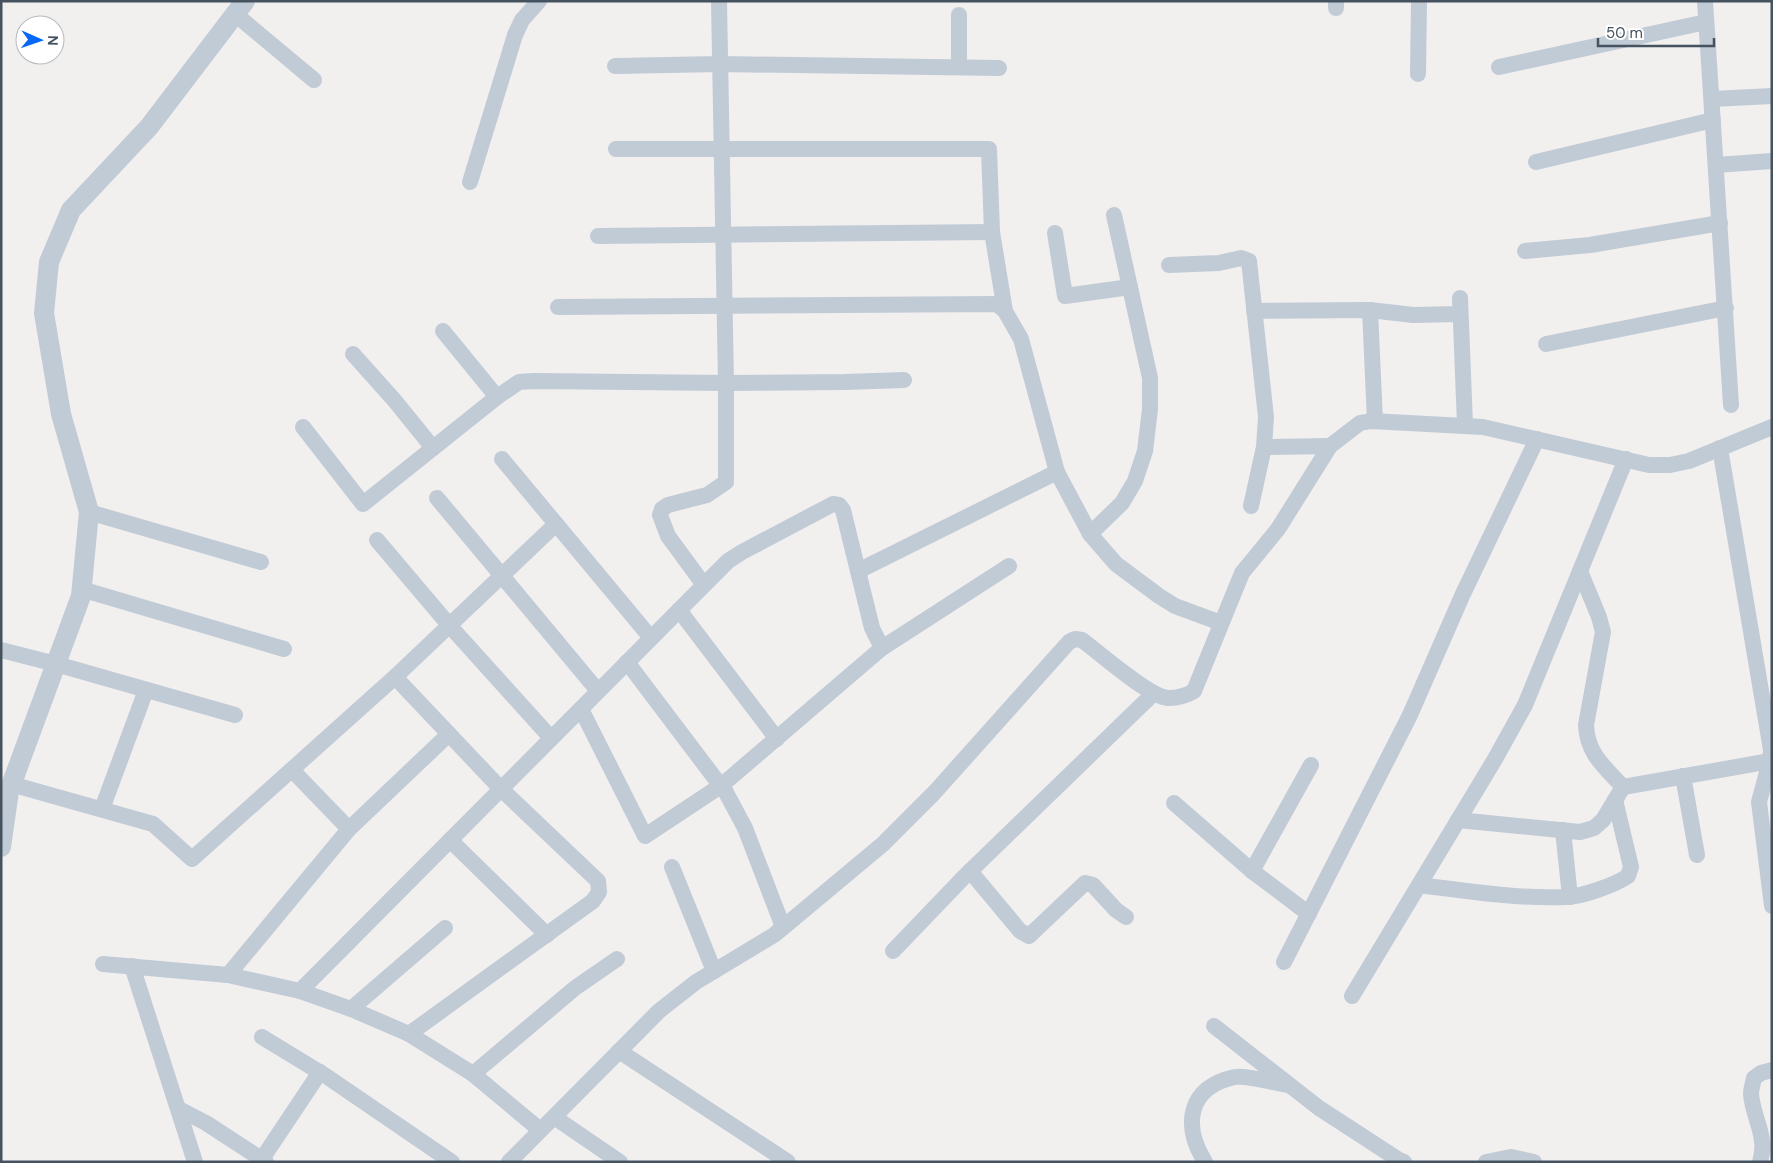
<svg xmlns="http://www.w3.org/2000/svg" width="1773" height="1163" viewBox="0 0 1773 1163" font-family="'DM Sans',sans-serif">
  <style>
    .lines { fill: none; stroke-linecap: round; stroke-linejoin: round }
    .minor { stroke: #c1cbd6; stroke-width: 16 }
    .tertiary { stroke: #c1cbd6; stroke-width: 20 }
  </style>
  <rect width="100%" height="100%" fill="#f2efef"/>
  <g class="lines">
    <!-- minor -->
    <g class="minor">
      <path d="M 1705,1 L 1731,405"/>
      <path d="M 1336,8 L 1336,1"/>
      <path d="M 235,14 L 314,80"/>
      <path d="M 959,15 L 959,67"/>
      <path d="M 615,66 L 720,64 L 999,68"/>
      <path d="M 1499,67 L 1706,22"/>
      <path d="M 1418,74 L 1419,1"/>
      <path d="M 1712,99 L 1772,96"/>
      <path d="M 616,149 L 989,149 L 992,232 L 1005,311"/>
      <path d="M 1536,162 L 1713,120"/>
      <path d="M 1716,165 L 1772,161"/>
      <path d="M 470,182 L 515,35 L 522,20 L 539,1"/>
      <path d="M 1055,233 L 1065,296 L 1130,287"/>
      <path d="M 598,236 L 992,232"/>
      <path d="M 1525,251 L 1590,245 L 1720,223"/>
      <path d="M 1169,265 L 1219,263 L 1241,258 L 1249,261 L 1266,417 L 1264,447 L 1251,506"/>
      <path d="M 1460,298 L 1465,425"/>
      <path d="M 558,307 L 997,304 L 1005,311 L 1021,339 L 1057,472 L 1090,534 L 1116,564 L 1159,596 L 1175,606 L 1221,623"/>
      <path d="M 1370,310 L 1375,421"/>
      <path d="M 1254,311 L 1370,310 L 1413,315 L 1460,314"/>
      <path d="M 443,331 L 497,397"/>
      <path d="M 1546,344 L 1726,308"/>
      <path d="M 353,354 L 395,401 L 433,448"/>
      <path d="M 303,427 L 363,504 L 497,397 L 519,382 L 534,381 L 726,383 L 844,382 L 904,380"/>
      <path d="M 1264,447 L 1330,446"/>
      <path d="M 1720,448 L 1771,750 L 1770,761 L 1759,802 L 1772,906"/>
      <path d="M 502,459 L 651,638"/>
      <path d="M 437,498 L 598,691"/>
      <path d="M 89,512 L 261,562"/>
      <path d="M 1090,534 L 1122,503 L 1135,481 L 1145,451 L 1150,409 L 1150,378 L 1114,215"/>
      <path d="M 377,540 L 449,625 L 551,738"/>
      <path d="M 858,571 L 1057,472"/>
      <path d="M 1580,571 L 1599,617 L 1603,632 L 1586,725 C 1587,754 1605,767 1623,787"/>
      <path d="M 704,585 L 668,536 L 660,515 L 662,509 L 668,505 L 707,495 L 726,482 L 726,383 L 719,1"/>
      <path d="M 81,589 L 284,649"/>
      <path d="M 679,610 L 777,739"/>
      <path d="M 1,650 L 56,664 L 235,715"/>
      <path d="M 627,662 L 717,781 L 722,785 L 882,648 L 1009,566"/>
      <path d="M 395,677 L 501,789 L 598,881 L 599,892 L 593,901 L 409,1034"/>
      <path d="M 581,709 L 645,836 L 722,785 L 745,828 L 783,927"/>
      <path d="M 292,770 L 349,829"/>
      <path d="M 1683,776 L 1697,855"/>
      <path d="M 11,784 L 153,824 L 192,859 L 395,677 L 556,524"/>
      <path d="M 1174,803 L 1252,871 L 1309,914"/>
      <path d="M 102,809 L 146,690"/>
      <path d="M 1458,820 L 1580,832 L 1594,828 L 1603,820 L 1623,787 L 1770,761"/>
      <path d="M 1563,830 L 1570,897"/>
      <path d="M 450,840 L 547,935"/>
      <path d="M 672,867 L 714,971"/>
      <path d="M 970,871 L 1020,931 L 1029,936 L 1085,883 L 1093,885 L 1116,910 L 1126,917"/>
      <path d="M 1252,871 L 1311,765"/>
      <path d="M 1419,885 C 1467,891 1517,899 1566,897 C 1581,897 1615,885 1628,876 L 1631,867 L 1615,800"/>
      <path d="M 893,951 L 963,878 L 1153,694"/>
      <path d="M 1284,962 L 1410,715 L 1462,596 L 1537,439"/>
      <path d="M 103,964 L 228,975 L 300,991 L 351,1009 L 409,1034 L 473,1074 L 540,1130"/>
      <path d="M 132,966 L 195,1162"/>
      <path d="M 228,975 L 349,829 L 449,734"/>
      <path d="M 300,991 L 728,561 L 742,552 L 833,504 L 839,505 L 843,510 L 872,628 L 882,648"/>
      <path d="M 1352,996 L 1495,759 L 1525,705 L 1626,459"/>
      <path d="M 351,1009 L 445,928"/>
      <path d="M 1214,1026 L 1319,1108 L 1399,1160 L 1404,1162"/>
      <path d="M 262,1037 L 326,1076 L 452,1162"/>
      <path d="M 619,1051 L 788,1162"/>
      <path d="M 473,1074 L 575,988 L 617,959"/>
      <path d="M 179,1109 L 206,1123 L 266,1162"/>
      <path d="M 554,1117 L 620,1162"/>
      <path d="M 262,1159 L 320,1072"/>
      <path d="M 509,1162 L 659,1011 L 696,982 L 774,935 L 883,844 L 934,793 L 1069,642 L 1075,639 L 1082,640 C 1100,653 1149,697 1168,698 C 1178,698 1186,696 1194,691 L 1242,573 L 1278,529 L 1330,446 L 1360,423 L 1371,421 L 1483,427 L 1649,465 L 1670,465 L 1689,461 L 1772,427"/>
      <path d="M 1205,1162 C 1182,1125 1188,1087 1235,1077 C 1246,1075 1276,1083 1288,1085"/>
      <path d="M 1486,1162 L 1511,1157 L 1534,1162"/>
      <path d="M 1760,1162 C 1768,1136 1753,1119 1751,1094 C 1751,1089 1753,1083 1754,1078 L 1761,1073 L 1772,1070"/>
    </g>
    <!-- tertiary -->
    <path class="tertiary" d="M 1,847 L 9,791 L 81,596 L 89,512 L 61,414 L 44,313 L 49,262 L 71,210 L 149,127 L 245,1"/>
  </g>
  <!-- border -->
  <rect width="1773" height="1163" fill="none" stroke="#45525f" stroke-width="5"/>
  <!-- north arrow -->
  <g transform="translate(40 40) rotate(92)"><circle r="24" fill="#ffffff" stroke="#b5babf"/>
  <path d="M0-4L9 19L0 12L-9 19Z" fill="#0668f5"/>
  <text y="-8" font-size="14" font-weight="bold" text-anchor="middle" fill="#45525f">N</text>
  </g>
  <!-- scale -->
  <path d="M1598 38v8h116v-8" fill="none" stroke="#45525f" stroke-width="2.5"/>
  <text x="1606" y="38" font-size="15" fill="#45525f" stroke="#ffffff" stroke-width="4" paint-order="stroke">50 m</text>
</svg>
